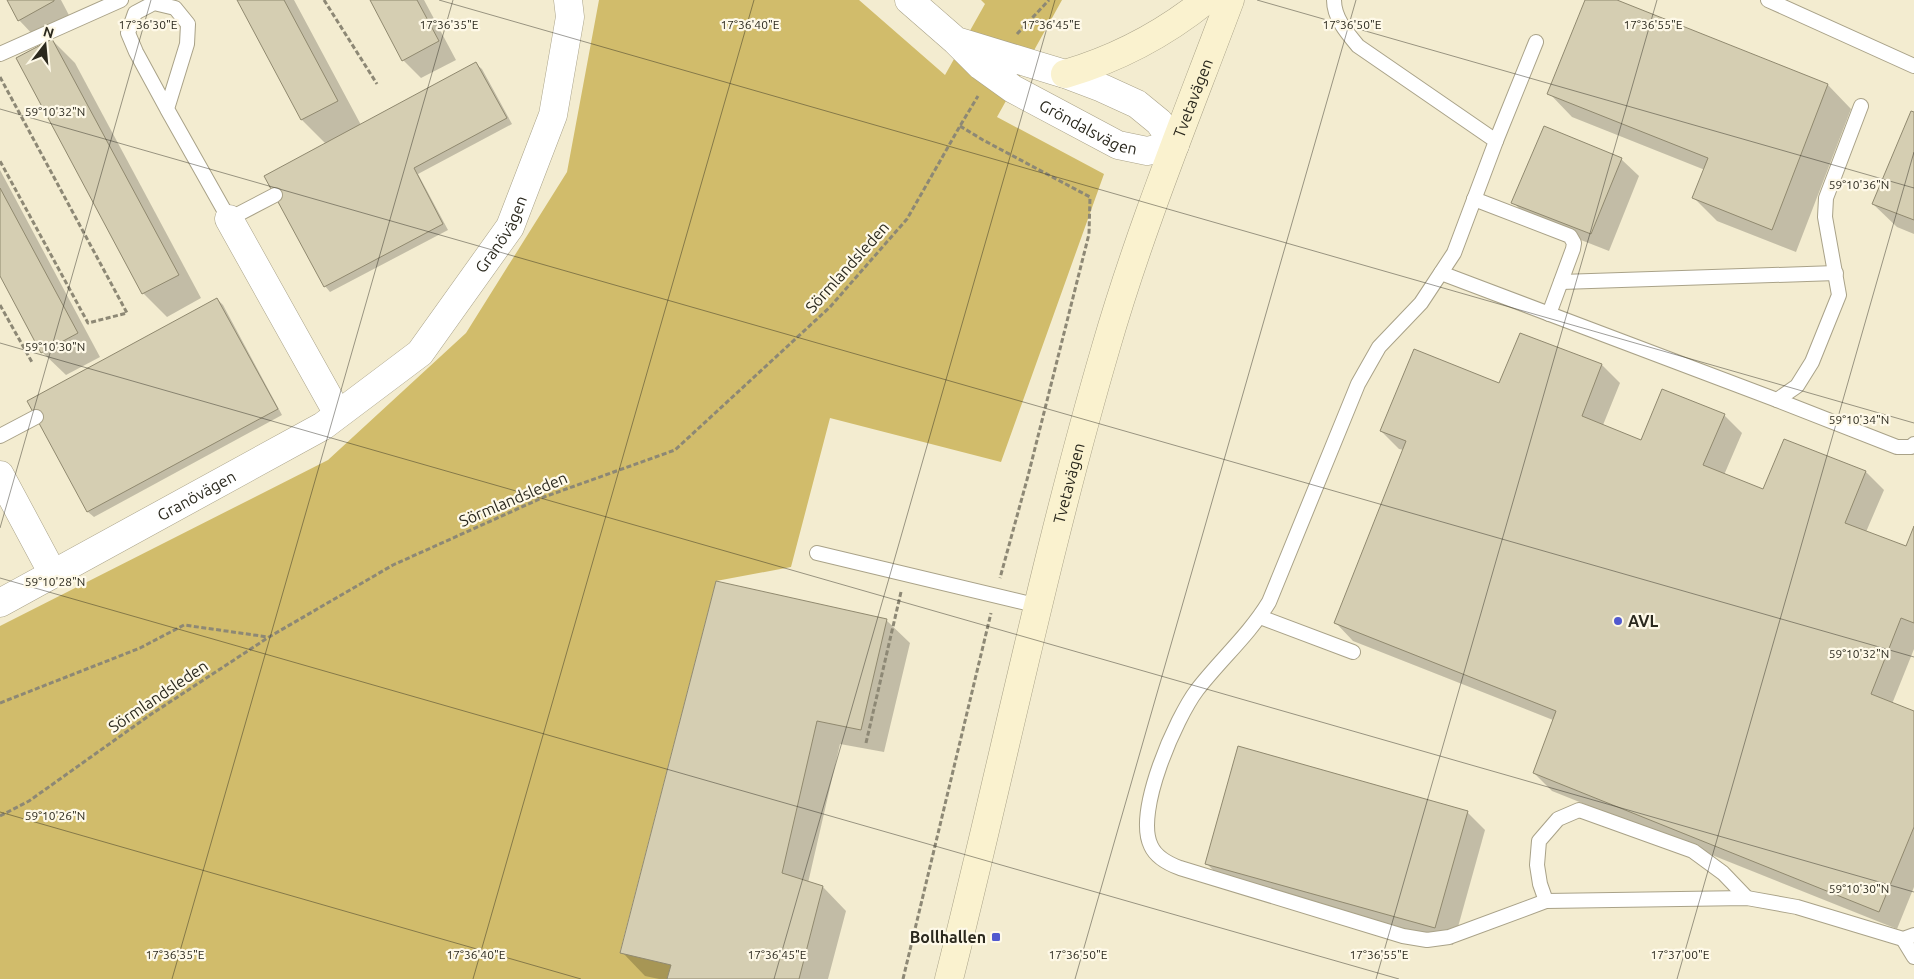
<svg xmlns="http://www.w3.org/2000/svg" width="1914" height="979" viewBox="0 0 1914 979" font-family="Ubuntu,sans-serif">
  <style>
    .green { fill: #d1bc6b }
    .shadow { fill: #0003 }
    .building { fill: #d5ceb2; stroke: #90896f }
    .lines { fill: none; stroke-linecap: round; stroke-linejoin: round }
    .service-casing { stroke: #a9a288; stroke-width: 16 }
    .minor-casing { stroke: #a9a288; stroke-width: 29 }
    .tertiary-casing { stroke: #a9a288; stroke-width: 29 }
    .secondary-casing { stroke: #a9a288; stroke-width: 29 }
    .path { stroke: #8d8875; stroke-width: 3; stroke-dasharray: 5 2.5; stroke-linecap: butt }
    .service { stroke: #fff; stroke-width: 14 }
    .minor { stroke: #fff; stroke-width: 28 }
    .tertiary { stroke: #fff; stroke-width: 28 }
    .secondary { stroke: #faf2cf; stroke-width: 28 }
    .ticks { fill: none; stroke: #2b291e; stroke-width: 1; stroke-opacity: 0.45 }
    .poi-dot { fill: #5159cf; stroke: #fef9e8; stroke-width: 2 }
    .labels { text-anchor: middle; stroke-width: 4.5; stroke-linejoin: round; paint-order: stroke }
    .street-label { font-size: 16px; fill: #2b291e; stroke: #fef9e8 }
    .poi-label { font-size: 16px; font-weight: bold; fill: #2b291e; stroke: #fef9e8; text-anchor: start }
    .ticks-label { font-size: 12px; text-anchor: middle; fill: #2b291e; stroke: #fef9e8; stroke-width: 4.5; stroke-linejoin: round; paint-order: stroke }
  </style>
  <rect width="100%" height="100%" fill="#f3ecd0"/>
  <!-- green -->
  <path class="green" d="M 599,0 L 859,0 L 945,75 L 985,4 L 981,0 L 1062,0 L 997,117 L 1104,174 L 1001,462 L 830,418 L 791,567 L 716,581 L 620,952 L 671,965 L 667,979 L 0,979 L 0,626 L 328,460 L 466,333 L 567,172 Z"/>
  <!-- shadow -->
  <g class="shadow">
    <path d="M 8,0 L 61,0 L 71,19 L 36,38 L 19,20 Z"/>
    <path d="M 238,0 L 294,0 L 361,125 L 476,64 L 482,69 L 512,124 L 418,174 L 448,230 L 330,292 L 325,286 L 326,144 L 302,120 Z"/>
    <path d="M 371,0 L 424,0 L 456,60 L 421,78 L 403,60 Z"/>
    <path d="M 1587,0 L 1613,0 L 1828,85 L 1851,109 L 1796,252 L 1717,221 L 1694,198 L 1705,170 L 1572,117 L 1549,93 Z"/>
    <path d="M 52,40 L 75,63 L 201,298 L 167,317 L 143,293 L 17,59 Z"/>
    <path d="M 1914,114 L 1914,234 L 1897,227 L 1873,204 Z"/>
    <path d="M 1621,159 L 1639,176 L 1609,251 L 1530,220 L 1513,202 Z"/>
    <path d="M 0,170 L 100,357 L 66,375 L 42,352 L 0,273 Z"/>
    <path d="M 217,299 L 223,305 L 282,415 L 94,517 L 88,512 L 28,401 Z"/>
    <path d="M 1521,335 L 1602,365 L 1620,383 L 1603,425 L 1642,441 L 1724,415 L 1742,433 L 1724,475 L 1764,491 L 1785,441 L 1866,472 L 1884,490 L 1866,532 L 1907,548 L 1914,530 L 1914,649 L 1892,704 L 1914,712 L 1914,887 L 1897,929 L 1552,791 L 1534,773 L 1553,720 L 1353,641 L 1336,623 L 1404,450 L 1399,449 L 1381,431 L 1500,385 Z"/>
    <path d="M 886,620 L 910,643 L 884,752 L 840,744 L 808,883 L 823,887 L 846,911 L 828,979 L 659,979 L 645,976 L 622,952 Z"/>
    <path d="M 1467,812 L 1485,830 L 1453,945 L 1224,881 L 1206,863 Z"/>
  </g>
  <!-- building -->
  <g class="building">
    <path d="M 7,0 L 54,0 L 54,1 L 18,21 Z"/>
    <path d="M 237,0 L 284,0 L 338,101 L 301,120 Z"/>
    <path d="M 370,0 L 417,0 L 439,41 L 402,61 Z"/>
    <path d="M 1585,0 L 1617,0 L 1828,84 L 1772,230 L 1692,198 L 1708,158 L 1547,94 Z"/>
    <path d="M 52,39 L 179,275 L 142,294 L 16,58 Z"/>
    <path d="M 476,62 L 507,118 L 414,168 L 443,224 L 324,287 L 264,176 Z"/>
    <path d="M 1911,111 L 1914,112 L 1914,220 L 1872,204 Z"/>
    <path d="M 1544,126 L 1622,158 L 1591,234 L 1511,203 Z"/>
    <path d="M 0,188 L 78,333 L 41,353 L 0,276 Z"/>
    <path d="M 217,298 L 278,409 L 87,512 L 27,401 Z"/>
    <path d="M 1520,333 L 1602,364 L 1582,416 L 1641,440 L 1662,389 L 1725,414 L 1703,465 L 1763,489 L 1784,439 L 1866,471 L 1845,523 L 1906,546 L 1914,526 L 1914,623 L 1901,618 L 1871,694 L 1914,711 L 1914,827 L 1879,912 L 1533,773 L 1556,711 L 1334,623 L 1406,441 L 1380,431 L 1414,349 L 1499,383 Z"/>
    <path d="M 716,581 L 887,619 L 861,730 L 817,721 L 782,873 L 823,886 L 799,979 L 667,979 L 671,965 L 620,953 Z"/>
    <path d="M 1238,746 L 1468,811 L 1435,928 L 1205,864 Z"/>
  </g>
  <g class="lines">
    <defs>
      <g id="service">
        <path d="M 1334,0 C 1334,18 1347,33 1358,46 L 1496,141 L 1454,253 L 1421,303 L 1379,347 L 1358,384 L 1269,602 C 1249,635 1220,660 1197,690 C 1176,718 1134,812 1151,846 C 1156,857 1169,864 1180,868 L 1403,936 L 1427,940 L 1449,937 L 1546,901 L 1747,898 L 1797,907 L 1903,939 L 1914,935"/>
        <path d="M 1768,0 L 1914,66"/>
        <path d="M 0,54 L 121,0"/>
        <path d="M 167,109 L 136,52 L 128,33 L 135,13 L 154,3 L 175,8 L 188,24 L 187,44 L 167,109 L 229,219 L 275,195"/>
        <path d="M 1496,141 L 1536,42"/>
        <path d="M 1474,199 L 1570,236 L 1574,243 L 1573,249 L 1549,314"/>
        <path d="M 1441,273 L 1777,400 L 1797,386 L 1812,362 L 1839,295 L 1825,217 L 1826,198 L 1861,106"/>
        <path d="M 1561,282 L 1836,273"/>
        <path d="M 1777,400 L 1897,447 L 1911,447 L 1914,444"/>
        <path d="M 0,436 L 36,417"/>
        <path d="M 817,553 L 1039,606"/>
        <path d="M 1260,617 L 1353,652"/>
        <path d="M 1546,901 L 1540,884 L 1537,865 L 1539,841 L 1558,819 L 1579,810 L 1693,851 L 1723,873 L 1747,898"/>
        <path d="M 1903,939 L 1914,957"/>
      </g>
      <g id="minor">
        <path d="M 229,219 L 338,414"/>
        <path d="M 0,475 L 53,574"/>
        <path id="s1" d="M 0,603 L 323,426 L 420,353 L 510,227 L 553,115 L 570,17 L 568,0"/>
      </g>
      <g id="tertiary">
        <path id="s2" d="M 909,0 L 956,41 L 981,66 L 1013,89 L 1118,145 L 1147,151 L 1175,145 L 1159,122 L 1137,104 L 1102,88 L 1065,74 L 956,41"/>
      </g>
      <g id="secondary">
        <path d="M 1065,74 C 1116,59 1164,34 1206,0"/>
        <path id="s3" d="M 949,979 C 1002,769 1045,555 1106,347 C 1140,229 1187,115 1230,0"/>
      </g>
    </defs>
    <!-- service casing -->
    <use href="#service" class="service-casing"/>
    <!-- minor casing -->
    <use href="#minor" class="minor-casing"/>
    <!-- tertiary casing -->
    <use href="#tertiary" class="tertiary-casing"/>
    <!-- secondary casing -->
    <use href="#secondary" class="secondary-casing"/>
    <!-- path -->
    <g class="path">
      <path d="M 324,0 L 377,84"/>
      <path d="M 1017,34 L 1049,0"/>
      <path d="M 0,77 L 127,313 L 88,323 L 0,161"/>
      <path d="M 960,126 L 983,140 L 1090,197 L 1089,234 L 1028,476 L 1000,578"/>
      <path d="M 0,305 L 33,364"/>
      <path d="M 0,703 L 140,648 L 184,625 L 268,637"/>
      <path d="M 866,743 L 901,592"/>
      <path d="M 0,816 L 29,801 L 150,715 L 269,637 L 393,565 L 544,497 L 675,450 L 830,307 L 907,219 L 960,126 L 978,96"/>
      <path d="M 903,979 L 991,613"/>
    </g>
    <!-- service -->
    <use href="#service" class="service"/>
    <!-- minor -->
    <use href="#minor" class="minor"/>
    <!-- tertiary -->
    <use href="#tertiary" class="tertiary"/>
    <!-- secondary -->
    <use href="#secondary" class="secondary"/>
  </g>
  <!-- ticks -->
  <path class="ticks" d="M 439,0 L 1914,423M 1257,0 L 1914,188M 0,109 L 1914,657M 0,343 L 1914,892M 0,528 L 151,0M 0,578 L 1399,979M 0,812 L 581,979M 172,979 L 453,0M 473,979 L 754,0M 774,979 L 1055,0M 1075,979 L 1356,0M 1376,979 L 1657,0M 1677,979 L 1914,152"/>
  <!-- markers -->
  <g class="poi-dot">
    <circle cx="1618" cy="621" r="5"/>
    <rect x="991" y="932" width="10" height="10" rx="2.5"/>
  </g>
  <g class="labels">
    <!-- street labels -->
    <g class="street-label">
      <text dy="6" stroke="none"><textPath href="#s3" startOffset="915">Tvetavägen</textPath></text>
      <text dy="6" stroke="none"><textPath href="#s2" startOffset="222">Gröndalsvägen</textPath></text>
      <text dy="6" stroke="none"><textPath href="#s1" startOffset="634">Granövägen</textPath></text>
      <text transform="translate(847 267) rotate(-48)" y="6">Sörmlandsleden</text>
      <text dy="6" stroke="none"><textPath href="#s3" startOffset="510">Tvetavägen</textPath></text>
      <text dy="6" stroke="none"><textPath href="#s1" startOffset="224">Granövägen</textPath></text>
      <text transform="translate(513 499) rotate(-23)" y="6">Sörmlandsleden</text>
      <text transform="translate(158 696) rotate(-34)" y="6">Sörmlandsleden</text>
    </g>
    <!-- poi labels -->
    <g class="poi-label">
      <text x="1628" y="627">AVL</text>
      <text x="986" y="943" text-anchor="end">Bollhallen</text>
    </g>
  </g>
  <g class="ticks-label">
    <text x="148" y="29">17°36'30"E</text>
    <text x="449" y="29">17°36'35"E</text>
    <text x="750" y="29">17°36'40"E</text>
    <text x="1051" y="29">17°36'45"E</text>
    <text x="1352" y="29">17°36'50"E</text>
    <text x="1653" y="29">17°36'55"E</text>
    <text x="55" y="116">59°10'32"N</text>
    <text x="1859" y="189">59°10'36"N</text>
    <text x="55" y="351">59°10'30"N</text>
    <text x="1859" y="424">59°10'34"N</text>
    <text x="55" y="586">59°10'28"N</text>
    <text x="1859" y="658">59°10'32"N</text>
    <text x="55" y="820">59°10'26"N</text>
    <text x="1859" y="893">59°10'30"N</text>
    <text x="175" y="959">17°36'35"E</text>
    <text x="476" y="959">17°36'40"E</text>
    <text x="777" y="959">17°36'45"E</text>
    <text x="1078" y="959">17°36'50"E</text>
    <text x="1379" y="959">17°36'55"E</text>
    <text x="1680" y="959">17°37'00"E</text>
  </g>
  <!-- north arrow -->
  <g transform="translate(45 45) rotate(16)" stroke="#fef9e8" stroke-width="4" paint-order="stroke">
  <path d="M0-4L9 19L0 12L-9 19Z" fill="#2b291e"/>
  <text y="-8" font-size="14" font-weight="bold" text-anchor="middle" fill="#2b291e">N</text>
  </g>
</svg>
